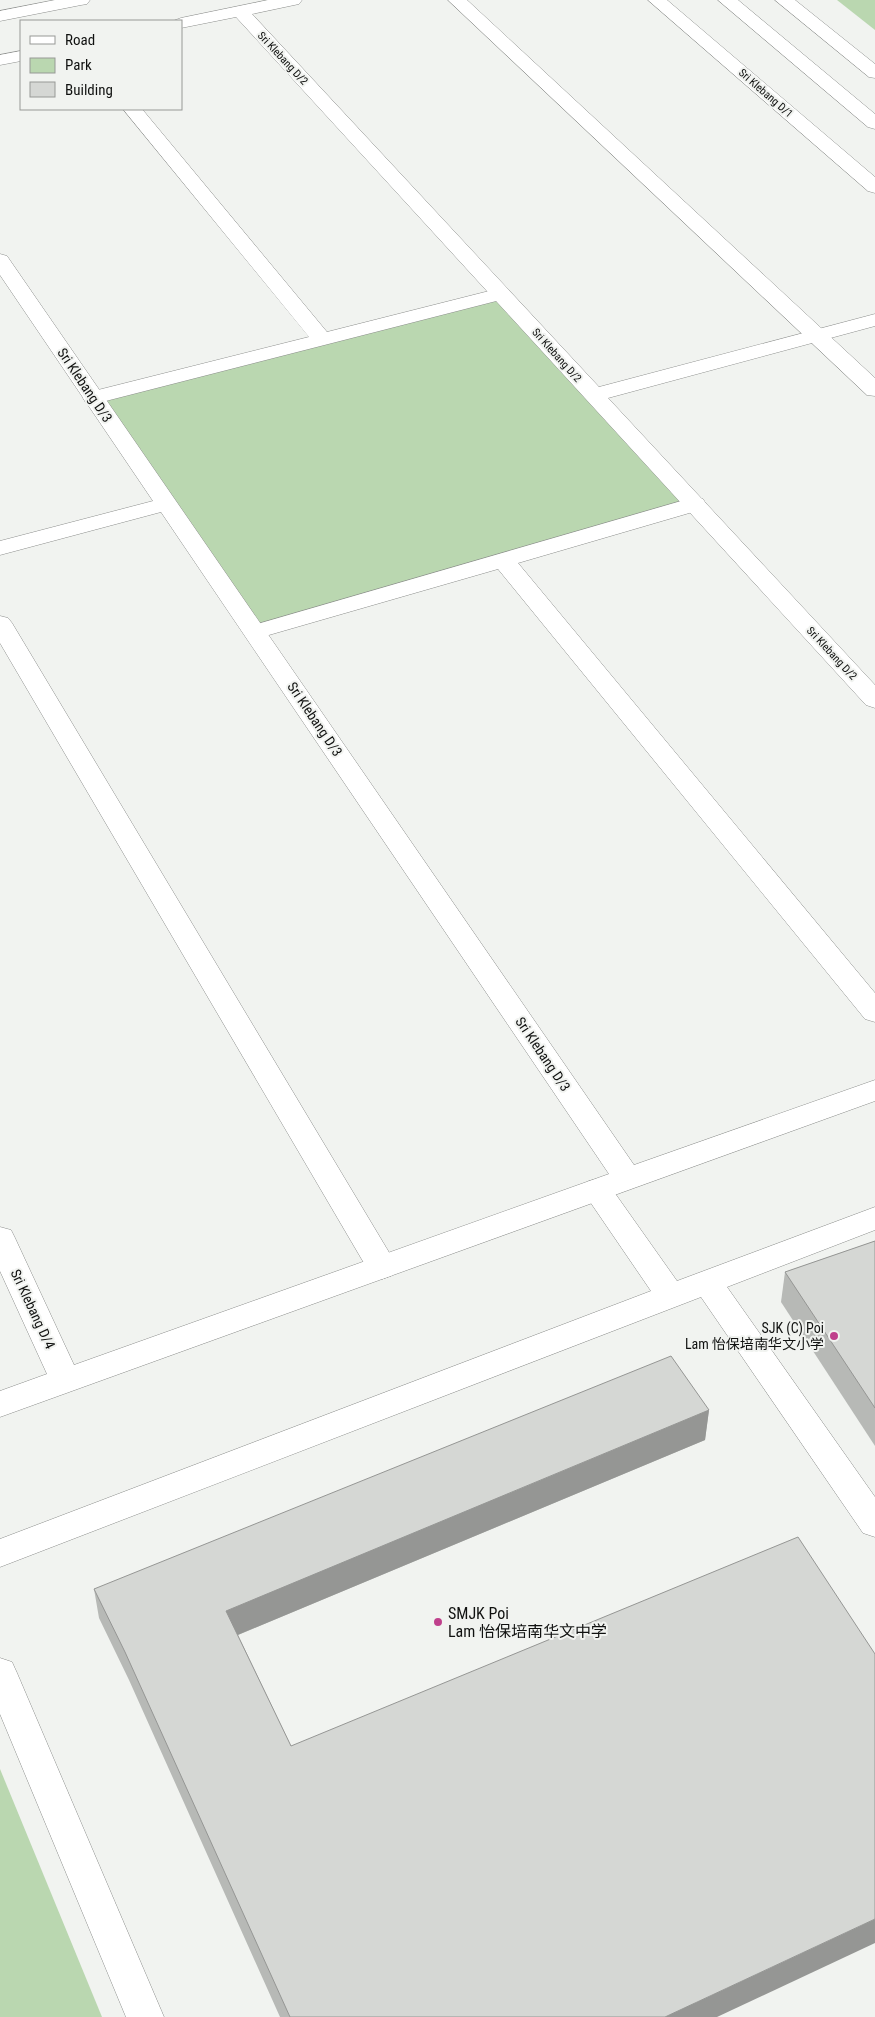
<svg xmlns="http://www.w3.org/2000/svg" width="875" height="2017" viewBox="0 0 875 2017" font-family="'Roboto Condensed','Noto Sans SC',sans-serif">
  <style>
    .green { fill: #bad7b0 }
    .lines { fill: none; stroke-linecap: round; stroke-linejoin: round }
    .lane-casing { stroke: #8c8e8c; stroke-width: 1 }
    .street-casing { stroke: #8c8e8c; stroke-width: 1 }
    .secondary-casing { stroke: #8c8e8c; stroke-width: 1 }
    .lane { fill: #fff; fill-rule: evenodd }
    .street { fill: #fff; fill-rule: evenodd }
    .secondary { fill: #fff; fill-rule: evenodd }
    .wall { fill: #b7b9b6 }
    .shaded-wall { fill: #959694 }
    .building { fill: #d5d7d4; stroke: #959694 }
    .poi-dot { fill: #bf408c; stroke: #f1f3f0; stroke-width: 2 }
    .labels { text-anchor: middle; stroke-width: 4; stroke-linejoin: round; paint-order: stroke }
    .far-street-label { font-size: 11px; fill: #101110; stroke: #f1f3f0 }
    .street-label { font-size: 14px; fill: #101110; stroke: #f1f3f0 }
    .poi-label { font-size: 14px; fill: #101110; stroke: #f1f3f0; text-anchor: end }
    .near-poi-label { font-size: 16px; fill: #101110; stroke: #f1f3f0; text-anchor: start }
  </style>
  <rect width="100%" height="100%" fill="#f1f3f0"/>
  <!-- green -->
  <g class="green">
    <path d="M 837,0 L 875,0 L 875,30 Z"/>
    <path d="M 501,294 L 695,504 L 255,632 L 94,398 Z"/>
    <path d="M 0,1769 L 102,2017 L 0,2017 Z"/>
  </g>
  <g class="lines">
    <defs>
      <g id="lane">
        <path d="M 448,0 L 467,0 L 875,378 L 875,396 L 867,395 Z"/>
        <path d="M 123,109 L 142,109 L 327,332 L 501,288 L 508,290 L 511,294 L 508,298 L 94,404 L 86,403 L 83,398 L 86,393 L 309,337 Z"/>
        <path d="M 695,497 L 703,499 L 706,504 L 703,509 L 518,563 L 875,993 L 875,1022 L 865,1019 L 498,569 L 255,639 L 247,637 L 243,632 L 247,627 Z"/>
        <path d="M 0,616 L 8,618 L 12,623 L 393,1259 L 397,1267 L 393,1275 L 382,1279 L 371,1275 L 0,643 Z"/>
        <path d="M 597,1179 L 607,1182 L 677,1281 L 875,1207 L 875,1230 L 727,1287 L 875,1497 L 875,1537 L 863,1533 L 701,1297 L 0,1567 L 0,1539 L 651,1291 L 582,1190 L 587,1182 Z"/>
        <path d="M 0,1658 L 12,1662 L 17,1673 L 164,2017 L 126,2017 L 0,1714 Z"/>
      </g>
      <g id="street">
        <path d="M 55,0 L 90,0 L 87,4 L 81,5 L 0,21 L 0,11 Z"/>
        <path d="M 268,0 L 302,0 L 299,4 L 252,14 L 599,387 L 875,314 L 875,326 L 608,398 L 875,685 L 875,708 L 866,705 L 236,17 L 181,28 L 181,21 L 173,21 L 181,18 Z"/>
        <path d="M 648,0 L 667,0 L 875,177 L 875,193 L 868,191 Z"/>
        <path d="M 21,51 L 21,61 L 0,65 L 0,55 Z"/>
        <path d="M 0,254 L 7,256 L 634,1165 L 875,1080 L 875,1101 L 0,1417 L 0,1391 L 47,1374 L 0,1271 L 0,1227 L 11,1230 L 15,1238 L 74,1365 L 609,1174 L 161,512 L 0,555 L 0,541 L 153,501 L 0,275 Z"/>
      </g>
      <g id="secondary">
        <path d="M 718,0 L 738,0 L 875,114 L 875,129 L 868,127 Z"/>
        <path d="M 775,0 L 795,0 L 875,64 L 875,78 L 869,77 Z"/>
      </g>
    </defs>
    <!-- lane casing -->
    <use href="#lane" class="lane-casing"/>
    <!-- street casing -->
    <use href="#street" class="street-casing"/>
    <!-- secondary casing -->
    <use href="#secondary" class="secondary-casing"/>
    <!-- lane -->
    <use href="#lane" class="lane"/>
    <!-- street -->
    <use href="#street" class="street"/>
    <!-- secondary -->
    <use href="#secondary" class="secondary"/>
  </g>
  <!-- wall -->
  <g class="wall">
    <path d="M 875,1241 L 875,1446 L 781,1302 L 785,1272 Z"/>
    <path d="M 709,1410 L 705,1440 L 238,1635 L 291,1746 L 717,2017 L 280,2017 L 129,1680 L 99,1618 L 94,1589 Z"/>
  </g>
  <!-- shaded-wall -->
  <g class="shaded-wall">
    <path d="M 709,1410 L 705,1440 L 228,1639 L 226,1611 Z"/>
    <path d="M 875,1919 L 875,1943 L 717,2017 L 665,2017 Z"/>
  </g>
  <!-- building -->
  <g class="building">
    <path d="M 875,1241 L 875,1408 L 785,1272 Z"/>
    <path d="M 671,1356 L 709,1410 L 226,1611 L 291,1746 L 798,1537 L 875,1654 L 875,1919 L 665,2017 L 290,2017 L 125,1652 L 94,1589 Z"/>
  </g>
  <!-- markers -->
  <g class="poi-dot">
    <circle cx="834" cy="1336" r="5"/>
    <circle cx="438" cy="1622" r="5"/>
  </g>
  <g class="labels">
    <!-- far-street labels -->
    <g class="far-street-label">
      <text transform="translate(283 58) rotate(47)" y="4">Sri Klebang D/2</text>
      <text transform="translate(766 93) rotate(41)" y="4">Sri Klebang D/1</text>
      <text transform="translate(557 355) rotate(48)" y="4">Sri Klebang D/2</text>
      <text transform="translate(832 653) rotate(47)" y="4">Sri Klebang D/2</text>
    </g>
    <!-- street labels -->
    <g class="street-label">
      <text transform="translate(85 385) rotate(56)" y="5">Sri Klebang D/3</text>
      <text transform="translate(315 719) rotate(56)" y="5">Sri Klebang D/3</text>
      <text transform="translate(543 1054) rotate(56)" y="5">Sri Klebang D/3</text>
      <text transform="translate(33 1309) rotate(65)" y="5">Sri Klebang D/4</text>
    </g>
    <!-- poi labels -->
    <g class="poi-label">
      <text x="824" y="1333">SJK (C) Poi<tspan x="824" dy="16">Lam 怡保培南华文小学</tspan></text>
    </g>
    <!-- near-poi labels -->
    <g class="near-poi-label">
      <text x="448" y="1619">SMJK Poi<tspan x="448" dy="18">Lam 怡保培南华文中学</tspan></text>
    </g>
  </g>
  <!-- legend -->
  <rect x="20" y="20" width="162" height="90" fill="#f1f3f0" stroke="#979996"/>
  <rect x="30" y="36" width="25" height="8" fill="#ffffff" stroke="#979996"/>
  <text x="65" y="45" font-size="15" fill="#101110">Road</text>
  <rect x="30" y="58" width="25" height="15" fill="#bad7b0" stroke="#979996"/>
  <text x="65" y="70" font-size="15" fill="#101110">Park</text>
  <rect x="30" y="82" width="25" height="15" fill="#d5d7d4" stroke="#979996"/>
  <text x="65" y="95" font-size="15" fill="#101110">Building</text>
</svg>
